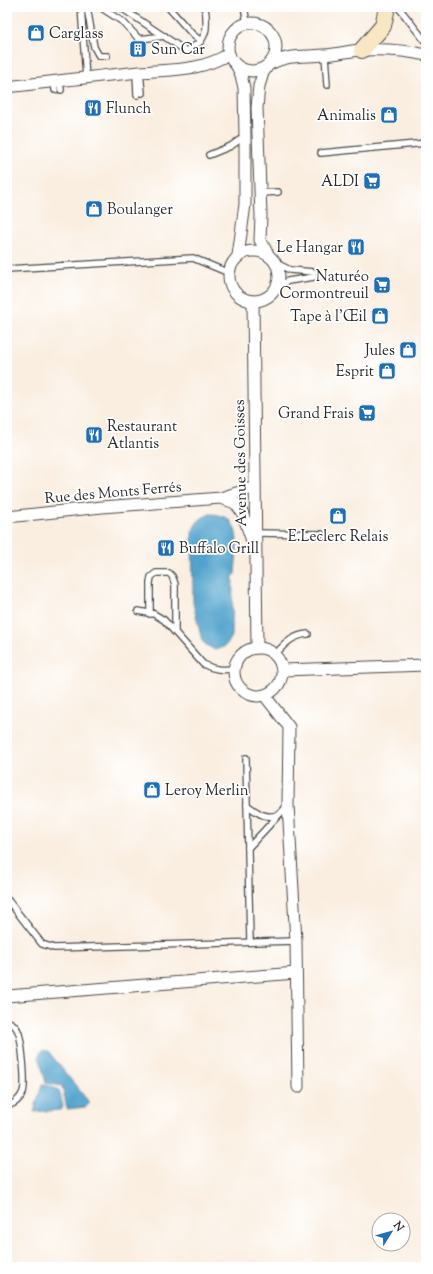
<svg xmlns="http://www.w3.org/2000/svg" width="433" height="1274" viewBox="0 0 433 1274" font-family="'Sorts Mill Goudy',serif">
  <style>
    .water { fill: #51a3cc; stroke: #3e677c }
    .lines { fill: none; stroke-linecap: round; stroke-linejoin: round }
    .lane-casing { stroke: #4a4846; stroke-width: 8 }
    .street-casing { stroke: #4a4846; stroke-width: 13 }
    .secondary-casing { stroke: #4a4846; stroke-width: 18 }
    .lane { stroke: #fff; stroke-width: 5.5 }
    .street { stroke: #fff; stroke-width: 11 }
    .secondary { stroke: #f9e7c3; stroke-width: 16 }
    .labels { text-anchor: middle; stroke-width: 3.5; stroke-linejoin: round; paint-order: stroke }
    .poi-label { font-size: 15px; fill: #2b2b2b; stroke: #fff; text-anchor: end }
    .street-label { font-size: 15px; fill: #2b2b2b; stroke: #fff }
  </style>
  <rect width="100%" height="100%" fill="#fff"/>
  <filter id="ink" filterUnits="userSpaceOnUse"><feTurbulence type="fractalNoise" baseFrequency=".025" numOctaves="2"/><feDisplacementMap in="SourceGraphic" scale="8" xChannelSelector="R" yChannelSelector="G"/><feConvolveMatrix kernelMatrix="1 2 1 2 8 2 1 2 1" color-interpolation-filters="sRGB"/></filter>
  <filter id="wash" filterUnits="userSpaceOnUse"><feTurbulence type="fractalNoise" baseFrequency=".012" numOctaves="4" result="noise"/><feDisplacementMap in="SourceGraphic" scale="16" xChannelSelector="R" yChannelSelector="G"/><feGaussianBlur stdDeviation="0.9" result="paint"/><feColorMatrix in="noise" values="0 0 0 0 0 0 0 0 0 0 0 0 0 0 0 0 0 1.4 0 .05"/><feComposite in="paint" operator="in"/></filter>
  <g filter="url(#wash)">
    <rect width="100%" height="100%" fill="#faeee0"/>
    <!-- water -->
    <g class="water">
      <path d="M 210,514 C 246,514 236,550 235,575 L 233,576 L 232,636 C 228,644 225,648 215,650 L 206,645 L 202,641 L 193,603 L 192,532 C 196,522 200,518 210,514 Z"/>
      <path d="M 43,1050 L 48,1051 L 88,1101 L 89,1104 L 86,1107 L 67,1109 L 62,1086 L 46,1083 L 39,1057 L 40,1053 Z"/>
      <path d="M 42,1084 C 61,1089 59,1089 63,1107 L 61,1110 L 34,1112 Z"/>
    </g>
  </g>
  <g filter="url(#ink)">
    <g class="lines">
      <defs>
        <g id="lane">
          <path d="M 81,7 L 86,78"/>
          <path d="M 87,7 L 94,47 L 99,56 L 107,56"/>
          <path d="M 100,7 L 123,22 L 139,39 L 165,36"/>
          <path d="M 120,7 L 186,51 C 208,41 208,29 205,7"/>
          <path d="M 168,7 L 193,35 L 201,41"/>
          <path d="M 244,7 L 247,23"/>
          <path d="M 400,7 L 399,8 L 425,41"/>
          <path d="M 325,55 L 327,85"/>
          <path d="M 136,72 L 137,95"/>
          <path d="M 140,72 L 142,93"/>
          <path d="M 60,81 L 61,90"/>
          <path d="M 54,82 L 55,90"/>
          <path d="M 321,153 L 426,143"/>
          <path d="M 209,155 L 231,146 L 245,136"/>
          <path d="M 260,193 L 278,192"/>
          <path d="M 274,262 L 290,270 L 314,272"/>
          <path d="M 7,269 L 193,258 L 229,273"/>
          <path d="M 276,287 L 288,281 L 314,277"/>
          <path d="M 256,533 L 322,534"/>
          <path d="M 138,611 L 154,614 L 164,620 L 203,664 C 214,670 222,670 234,669"/>
          <path d="M 150,614 L 150,583 L 151,577 L 156,573 L 169,573 L 172,576 L 175,584 L 175,632"/>
          <path d="M 275,655 C 284,644 293,635 308,634"/>
          <path d="M 246,758 L 250,942"/>
          <path d="M 247,805 C 258,813 265,819 278,815"/>
          <path d="M 248,848 L 288,805"/>
          <path d="M 7,899 L 42,944 L 54,948 L 296,941"/>
          <path d="M 7,1021 C 12,1023 16,1026 18,1031 C 22,1040 26,1084 23,1092 C 20,1100 14,1104 7,1106"/>
        </g>
        <g id="street">
          <circle cx="252" cy="47" r="24"/>
          <path d="M 270,64 C 289,54 304,57 324,55 C 337,54 349,51 361,50 C 383,49 405,50 426,55"/>
          <path d="M 237,66 L 241,75 L 244,88 L 245,136 L 245,204 L 238,256"/>
          <path d="M 267,67 L 263,73 L 259,86 L 257,108 L 261,216 L 260,240 L 269,256"/>
          <path d="M 7,87 C 51,82 96,76 140,72 C 174,69 198,72 229,54"/>
          <circle cx="254" cy="276" r="25"/>
          <path d="M 253,301 L 257,648"/>
          <path d="M 221,498 L 235,503 L 242,512 L 252,541"/>
          <path d="M 7,517 L 102,507 L 221,498 L 255,487"/>
          <circle cx="258" cy="672" r="24"/>
          <path d="M 283,670 L 426,665"/>
          <path d="M 265,696 L 289,727 L 288,805 L 296,941 L 298,1087"/>
          <path d="M 7,996 L 296,973"/>
        </g>
        <path id="secondary" d="M 362,50 L 383,26 L 387,7"/>
      </defs>
      <!-- lane casing -->
      <use href="#lane" class="lane-casing"/>
      <!-- street casing -->
      <use href="#street" class="street-casing"/>
      <!-- secondary casing -->
      <use href="#secondary" class="secondary-casing"/>
      <!-- lane -->
      <use href="#lane" class="lane"/>
      <!-- street -->
      <use href="#street" class="street"/>
      <!-- secondary -->
      <use href="#secondary" class="secondary"/>
    </g>
  </g>
  <!-- icons -->
  <defs>
    <symbol id="shop-square" viewBox="-11 -11 22 22"><rect x="-9" y="-9" width="18" height="18" rx="4" fill="#1f6fb2" stroke="#fff"/><path d="M-5-2.5h2.3a2.7 3.5 0 0 1 5.4 0H5L5.5 6h-11ZM-1.5-2.5h3a1.5 2.3 0 0 0-3 0Z" fill="#fff"/></symbol>
    <symbol id="building-square" viewBox="-11 -11 22 22"><rect x="-9" y="-9" width="18" height="18" rx="4" fill="#1f6fb2" stroke="#fff"/><path d="M-4-6H4V6H1V3H-1V6H-4ZM-2.5-4.3h1.7v1.8h-1.7ZM.8-4.3h1.7v1.8H.8ZM-2.5-1h1.7V.8h-1.7ZM.8-1h1.7V.8H.8Z" fill="#fff"/></symbol>
    <symbol id="restaurant-square" viewBox="-11 -11 22 22"><rect x="-9" y="-9" width="18" height="18" rx="4" fill="#1f6fb2" stroke="#fff"/><path d="M-5-6h1v4h1v-4h1v4h1v-4h1v5L-1.5 .5V6h-2V.5L-5-1ZM5-6V6H3V1.5H1.5Q1.5-4 5-6Z" fill="#fff"/></symbol>
    <symbol id="supermarket-square" viewBox="-11 -11 22 22"><rect x="-9" y="-9" width="18" height="18" rx="4" fill="#1f6fb2" stroke="#fff"/><path d="M-6-5.5h2.5l.6 2H6L4.5 2H-2.5L-4.4-4H-6ZM-1.5 3.2a1.3 1.3 0 1 0 .1 0ZM3 3.2a1.3 1.3 0 1 0 .1 0Z" fill="#fff"/></symbol>
  </defs>
  <g fill-rule="evenodd">
    <use href="#shop-square" x="26" y="23" width="20" height="20"/>
    <use href="#building-square" x="128" y="39" width="20" height="20"/>
    <use href="#restaurant-square" x="83" y="98" width="20" height="20"/>
    <use href="#shop-square" x="379" y="105" width="20" height="20"/>
    <use href="#supermarket-square" x="362" y="171" width="20" height="20"/>
    <use href="#shop-square" x="84" y="199" width="20" height="20"/>
    <use href="#restaurant-square" x="346" y="237" width="20" height="20"/>
    <use href="#supermarket-square" x="372" y="275" width="20" height="20"/>
    <use href="#shop-square" x="370" y="306" width="20" height="20"/>
    <use href="#shop-square" x="398" y="340" width="20" height="20"/>
    <use href="#shop-square" x="377" y="361" width="20" height="20"/>
    <use href="#supermarket-square" x="357" y="403" width="20" height="20"/>
    <use href="#restaurant-square" x="84" y="425" width="20" height="20"/>
    <use href="#shop-square" x="328" y="506" width="20" height="20"/>
    <use href="#restaurant-square" x="156" y="538" width="20" height="20"/>
    <use href="#shop-square" x="142" y="780" width="20" height="20"/>
  </g>
  <g class="labels">
    <!-- poi labels -->
    <g class="poi-label">
      <text x="49" y="38" text-anchor="start">Carglass</text>
      <text x="151" y="54" text-anchor="start">Sun Car</text>
      <text x="106" y="113" text-anchor="start">Flunch</text>
      <text x="376" y="120">Animalis</text>
      <text x="359" y="186">ALDI</text>
      <text x="107" y="214" text-anchor="start">Boulanger</text>
      <text x="343" y="252">Le Hangar</text>
      <text x="369" y="281">Naturéo<tspan x="369" dy="17">Cormontreuil</tspan></text>
      <text x="367" y="321">Tape à l'Œil</text>
      <text x="395" y="355">Jules</text>
      <text x="374" y="376">Esprit</text>
      <text x="354" y="418">Grand Frais</text>
      <text x="107" y="431" text-anchor="start">Restaurant<tspan x="107" dy="17">Atlantis</tspan></text>
      <text x="338" y="541" text-anchor="middle">E.Leclerc Relais</text>
      <text x="179" y="553" text-anchor="start">Buffalo Grill</text>
      <text x="165" y="795" text-anchor="start">Leroy Merlin</text>
    </g>
    <!-- street labels -->
    <g class="street-label">
      <text transform="translate(240 463) rotate(-91)" y="5">Avenue des Goisses</text>
      <text transform="translate(113 492) rotate(-5)" y="5">Rue des Monts Ferrés</text>
    </g>
  </g>
  <!-- margin -->
  <rect width="433" height="1274" fill="none" stroke="#fff" stroke-width="24"/>
  <!-- north arrow -->
  <g transform="translate(391 1232) rotate(53)"><circle r="19" fill="#ffffff" stroke="#aaaaaa"/>
  <path d="M0-3L7 15L0 10L-7 15Z" fill="#1f6fb2"/>
  <text y="-6" font-size="11" font-weight="bold" text-anchor="middle" fill="#2b2b2b">N</text>
  </g>
</svg>
